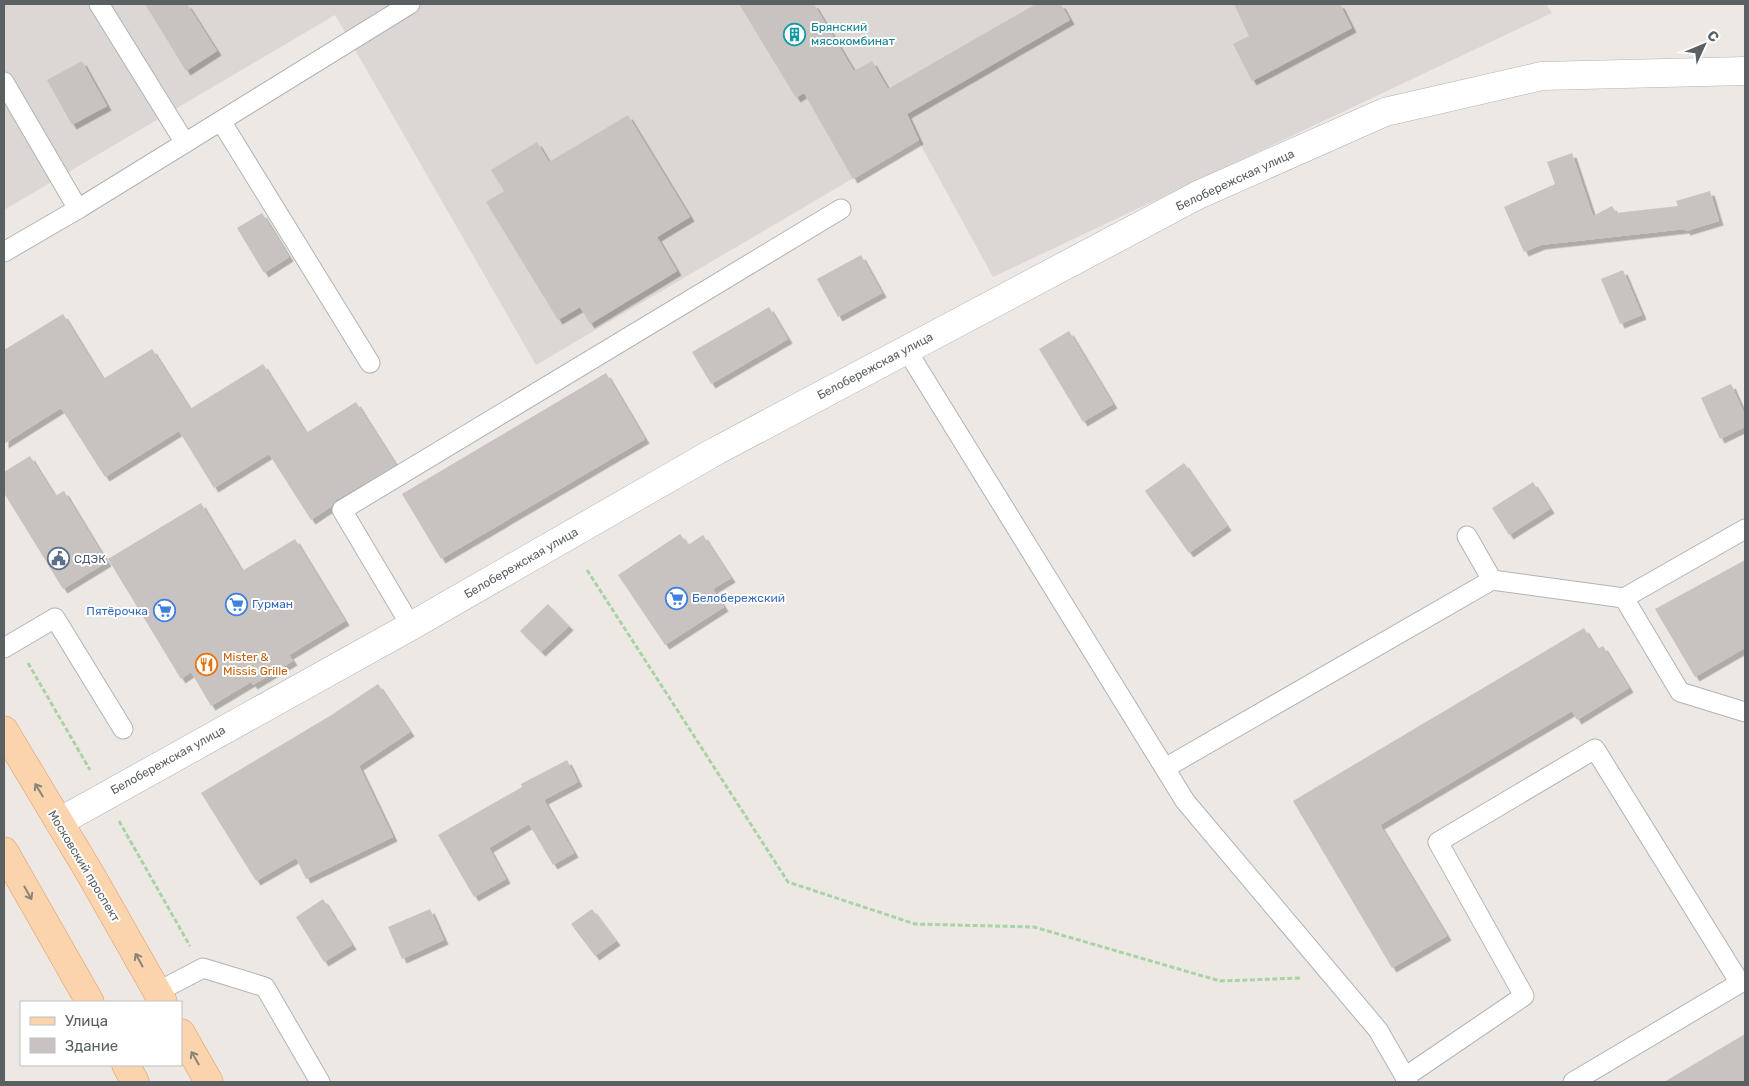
<svg xmlns="http://www.w3.org/2000/svg" width="1749" height="1086" viewBox="0 0 1749 1086" font-family="Rubik,sans-serif">
  <style>
    .industrial { fill: #dcd7d5 }
    .building { fill: #c8c3c0; filter: url(#shadow) }
    .lines { fill: none; stroke-linecap: round; stroke-linejoin: round }
    .service-casing { stroke: #afb3b5; stroke-width: 21 }
    .minor-casing { stroke: #afb3b5; stroke-width: 29 }
    .primary-casing { stroke: #e89661; stroke-width: 29 }
    .path { stroke: #a8d4a5; stroke-width: 3; stroke-dasharray: 5 2.5; stroke-linecap: butt }
    .service { stroke: #fff; stroke-width: 19 }
    .minor { stroke: #fff; stroke-width: 28 }
    .primary { stroke: #fad4ac; stroke-width: 28 }
    .oneway { stroke: #8b8479 }
    .labels { text-anchor: middle; stroke-width: 4; stroke-linejoin: round; paint-order: stroke }
    .culture-label { font-size: 12px; fill: #0d838f; stroke: #fff; text-anchor: start }
    .street-label { font-size: 12px; fill: #5b6163; stroke: #fff }
    .service-label { font-size: 12px; fill: #4e5e75; stroke: #fff; text-anchor: start }
    .shop-label { font-size: 12px; fill: #366cbe; stroke: #fff; text-anchor: start }
    .food-label { font-size: 12px; fill: #c56008; stroke: #fff; text-anchor: start }
  </style>
  <defs>
    <filter id="shadow"><feDropShadow dx="4.5" dy="4.5" stdDeviation="0" flood-color="#0004"/></filter>
  </defs>
  <rect width="100%" height="100%" fill="#ede8e3"/>
  <!-- industrial -->
  <path class="industrial" d="M 4,4 L 1546,4 L 1552,13 L 993,277 L 918,140 L 536,365 L 335,15 L 4,210 Z"/>
  <!-- building -->
  <g class="building">
    <path d="M 145,4 L 187,4 L 217,51 L 186,71 Z"/>
    <path d="M 739,4 L 814,4 L 854,71 L 872,61 L 888,89 L 1036,4 L 1061,4 L 1070,20 L 907,114 L 919,140 L 853,179 L 804,93 L 796,98 Z"/>
    <path d="M 1234,4 L 1340,4 L 1352,28 L 1252,81 L 1233,44 L 1249,36 Z"/>
    <path d="M 82,61 L 107,106 L 72,125 L 47,80 Z"/>
    <path d="M 628,115 L 690,217 L 657,237 L 677,271 L 590,324 L 580,307 L 558,320 L 486,202 L 504,191 L 491,170 L 537,142 L 549,162 Z"/>
    <path d="M 1572,153 L 1593,216 L 1612,206 L 1616,213 L 1678,206 L 1676,201 L 1710,191 L 1719,221 L 1686,231 L 1685,229 L 1541,245 L 1524,252 L 1504,207 L 1555,184 L 1547,162 Z"/>
    <path d="M 262,213 L 289,257 L 264,273 L 237,228 Z"/>
    <path d="M 861,255 L 882,293 L 838,317 L 817,279 Z"/>
    <path d="M 1623,270 L 1642,315 L 1620,324 L 1601,279 Z"/>
    <path d="M 769,307 L 788,339 L 711,384 L 692,352 Z"/>
    <path d="M 63,314 L 103,379 L 152,349 L 190,409 L 263,364 L 306,433 L 356,402 L 396,465 L 336,500 L 332,506 L 311,520 L 269,454 L 214,488 L 179,431 L 105,477 L 61,408 L 4,444 L 4,350 Z"/>
    <path d="M 1069,331 L 1113,404 L 1083,422 L 1039,349 Z"/>
    <path d="M 606,373 L 645,439 L 441,559 L 402,494 Z"/>
    <path d="M 1731,384 L 1745,415 L 1745,427 L 1720,439 L 1701,398 Z"/>
    <path d="M 30,456 L 55,496 L 64,491 L 107,562 L 63,589 L 4,493 L 4,472 Z"/>
    <path d="M 1184,463 L 1227,526 L 1189,553 L 1145,491 Z"/>
    <path d="M 1533,482 L 1550,509 L 1509,535 L 1492,508 Z"/>
    <path d="M 201,503 L 242,571 L 295,539 L 345,621 L 289,655 L 293,661 L 253,685 L 251,682 L 211,706 L 191,672 L 181,679 L 108,559 Z"/>
    <path d="M 680,534 L 688,545 L 703,535 L 731,578 L 713,589 L 724,607 L 665,645 L 618,575 Z"/>
    <path d="M 1745,560 L 1745,648 L 1695,677 L 1655,609 Z"/>
    <path d="M 548,604 L 569,626 L 541,652 L 520,631 Z"/>
    <path d="M 1584,628 L 1597,649 L 1603,646 L 1629,688 L 1577,720 L 1572,711 L 1380,825 L 1447,936 L 1392,968 L 1293,801 Z"/>
    <path d="M 378,684 L 410,732 L 359,766 L 393,837 L 306,879 L 296,858 L 256,881 L 201,793 L 333,714 Z"/>
    <path d="M 567,760 L 578,782 L 544,800 L 574,853 L 553,865 L 529,824 L 489,848 L 506,879 L 474,897 L 438,835 L 522,787 L 521,784 Z"/>
    <path d="M 323,899 L 352,945 L 324,962 L 296,917 Z"/>
    <path d="M 430,909 L 444,940 L 402,959 L 388,927 Z"/>
    <path d="M 592,909 L 616,941 L 595,956 L 571,924 Z"/>
    <path d="M 1745,1034 L 1745,1082 L 1664,1082 Z"/>
  </g>
  <g class="lines">
    <defs>
      <g id="service">
        <path d="M 99,4 L 185,143"/>
        <path d="M 4,82 L 78,209"/>
        <path d="M 221,121 L 370,363"/>
        <path d="M 4,252 L 78,209 L 410,4"/>
        <path d="M 906,349 L 1185,801 L 1378,1030 L 1408,1082"/>
        <path d="M 1492,580 L 1624,598 L 1680,692 L 1745,712"/>
        <path d="M 1624,598 L 1745,529"/>
        <path d="M 411,626 L 342,510 L 841,209"/>
        <path d="M 4,648 L 55,618 L 123,729"/>
        <path d="M 1165,768 L 1492,580 L 1467,536"/>
        <path d="M 157,992 L 203,968 L 265,987 L 320,1082"/>
        <path d="M 1405,1077 L 1524,996 L 1438,842 L 1595,749 L 1740,983 L 1573,1082"/>
      </g>
      <path id="minor" d="M 59,822 L 411,626 L 716,451 L 1198,195 L 1385,112 L 1542,76 L 1745,71"/>
      <g id="primary">
        <path d="M 4,730 L 91,875 L 163,1002"/>
        <path d="M 4,851 L 90,1002"/>
        <path d="M 181,1033 L 209,1082"/>
        <path d="M 126,1065 L 135,1082"/>
      </g>
    </defs>
    <!-- service casing -->
    <use href="#service" class="service-casing"/>
    <!-- minor casing -->
    <use href="#minor" class="minor-casing"/>
    <!-- primary casing -->
    <use href="#primary" class="primary-casing"/>
    <!-- path -->
    <g class="path">
      <path d="M 587,570 L 788,882 L 915,924 L 1034,927 L 1220,981 L 1301,978"/>
      <path d="M 28,663 L 90,770"/>
      <path d="M 119,821 L 190,946"/>
    </g>
    <!-- service -->
    <use href="#service" class="service"/>
    <!-- minor -->
    <use href="#minor" class="minor"/>
    <!-- primary -->
    <use href="#primary" class="primary"/>
  </g>
  <!-- one-way arrows -->
  <defs><path id="oneway-shaft" d="M-6 0H5M1.5-3L5.5 0L1.5 3" fill="none" stroke-width="1.6" stroke-linecap="round" stroke-linejoin="round" transform="scale(1.25)"/></defs>
  <g class="oneway">
    <use href="#oneway-shaft" transform="translate(39 790) rotate(-121)"/>
    <use href="#oneway-shaft" transform="translate(28 893) rotate(61)"/>
    <use href="#oneway-shaft" transform="translate(139 960) rotate(-119)"/>
    <use href="#oneway-shaft" transform="translate(195 1058) rotate(-120)"/>
  </g>
  <!-- icons -->
  <defs>
    <symbol id="building-ring" viewBox="-11 -11 22 22"><circle r="9.5" fill="#fff" stroke="#0f9aa8" stroke-width="1.5"/><path d="M-4-6H4V6H1V3H-1V6H-4ZM-2.5-4.3h1.7v1.8h-1.7ZM.8-4.3h1.7v1.8H.8ZM-2.5-1h1.7V.8h-1.7ZM.8-1h1.7V.8H.8Z" fill="#0f9aa8"/></symbol>
    <symbol id="civic-ring" viewBox="-11 -11 22 22"><circle r="9.5" fill="#fff" stroke="#5c6f8a" stroke-width="1.5"/><path d="M-.6-6.5H3V-4.5H.6V-3L4-1V1h2V6H-6V1h2V-1L-.6-3ZM-1.2 2.5V6h2.4V2.5Z" fill="#5c6f8a"/></symbol>
    <symbol id="supermarket-ring" viewBox="-11 -11 22 22"><circle r="9.5" fill="#fff" stroke="#3f7fe0" stroke-width="1.5"/><path d="M-6-5.5h2.5l.6 2H6L4.5 2H-2.5L-4.4-4H-6ZM-1.5 3.2a1.3 1.3 0 1 0 .1 0ZM3 3.2a1.3 1.3 0 1 0 .1 0Z" fill="#3f7fe0"/></symbol>
    <symbol id="restaurant-ring" viewBox="-11 -11 22 22"><circle r="9.5" fill="#fff" stroke="#e8710a" stroke-width="1.5"/><path d="M-5-6h1v4h1v-4h1v4h1v-4h1v5L-1.5 .5V6h-2V.5L-5-1ZM5-6V6H3V1.5H1.5Q1.5-4 5-6Z" fill="#e8710a"/></symbol>
  </defs>
  <g fill-rule="evenodd">
    <use href="#building-ring" x="782" y="22" width="25" height="25"/>
    <use href="#civic-ring" x="46" y="546" width="25" height="25"/>
    <use href="#supermarket-ring" x="664" y="586" width="25" height="25"/>
    <use href="#supermarket-ring" x="224" y="592" width="25" height="25"/>
    <use href="#supermarket-ring" x="152" y="598" width="25" height="25"/>
    <use href="#restaurant-ring" x="194" y="652" width="25" height="25"/>
  </g>
  <g class="labels">
    <!-- culture labels -->
    <g class="culture-label">
      <text x="811" y="31">Брянский<tspan x="811" dy="14">мясокомбинат</tspan></text>
    </g>
    <!-- street labels -->
    <g class="street-label">
      <text transform="translate(1235 180) rotate(-25)" y="4">Белобережская улица</text>
      <text transform="translate(875 366) rotate(-28)" y="4">Белобережская улица</text>
      <text transform="translate(521 563) rotate(-30)" y="4">Белобережская улица</text>
      <text transform="translate(168 760) rotate(-29)" y="4">Белобережская улица</text>
      <text transform="translate(84 866) rotate(59)" y="4">Московский проспект</text>
    </g>
    <!-- service labels -->
    <g class="service-label">
      <text x="74" y="563">СДЭК</text>
    </g>
    <!-- shop labels -->
    <g class="shop-label">
      <text x="692" y="602">Белобережский</text>
      <text x="252" y="608">Гурман</text>
      <text x="148" y="615" text-anchor="end">Пятёрочка</text>
    </g>
    <!-- food labels -->
    <g class="food-label">
      <text x="223" y="661">Mister &amp;<tspan x="223" dy="14">Missis Grille</tspan></text>
    </g>
  </g>
  <!-- border -->
  <rect width="1749" height="1086" fill="none" stroke="#5b6163" stroke-width="10"/>
  <!-- legend -->
  <rect x="20" y="1001" width="162" height="65" fill="#ffffff" stroke="#bdc0c1"/>
  <rect x="30" y="1017" width="25" height="8" fill="#fad4ac" stroke="#bdc0c1"/>
  <text x="65" y="1026" font-size="15" fill="#5b6163">Улица</text>
  <rect x="30" y="1038" width="25" height="15" fill="#c8c3c0" stroke="#bdc0c1"/>
  <text x="65" y="1051" font-size="15" fill="#5b6163">Здание</text>
  <!-- north arrow -->
  <g transform="translate(1704 45) rotate(46)" stroke="#ffffff" stroke-width="4" paint-order="stroke">
  <path d="M0-4L9 19L0 12L-9 19Z" fill="#5b6163"/>
  <text y="-8" font-size="14" font-weight="bold" text-anchor="middle" fill="#5b6163">С</text>
  </g>
</svg>
